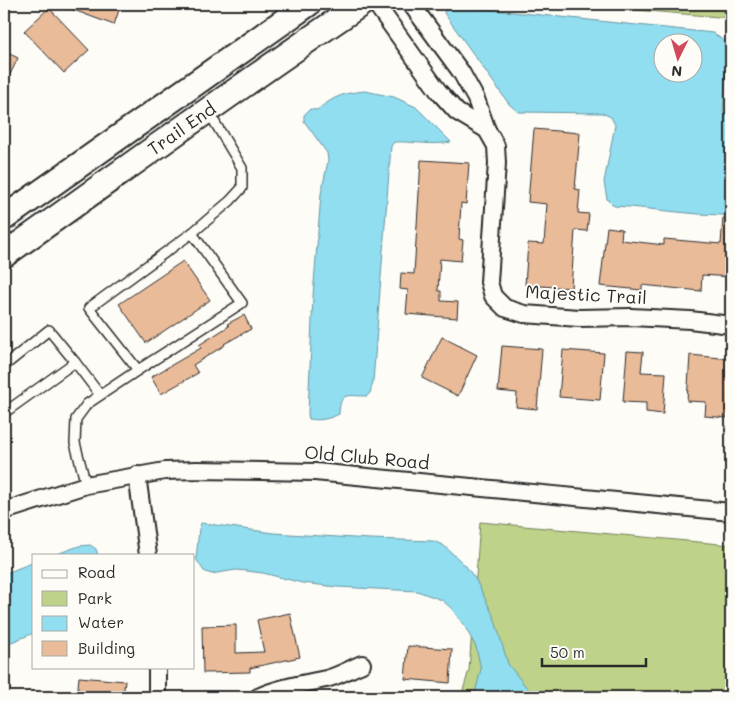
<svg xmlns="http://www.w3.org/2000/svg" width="735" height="701" viewBox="0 0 735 701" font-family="Mali,sans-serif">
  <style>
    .green { fill: #bed389; stroke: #747f5a }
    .water { fill: #91def0; stroke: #6896a1; fill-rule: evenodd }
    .building { fill: #e9bb99; stroke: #2b2b2b }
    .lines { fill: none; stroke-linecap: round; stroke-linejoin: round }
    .lane-casing { stroke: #2b2b2b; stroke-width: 12 }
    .street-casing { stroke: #2b2b2b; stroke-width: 20 }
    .secondary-casing { stroke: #2b2b2b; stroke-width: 28 }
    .lane { stroke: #fdfcf7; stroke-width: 9 }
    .street { stroke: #fdfcf7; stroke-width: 16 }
    .secondary { stroke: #fdfcf7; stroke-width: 24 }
    .labels { text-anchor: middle; stroke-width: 4; stroke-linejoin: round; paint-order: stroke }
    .street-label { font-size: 18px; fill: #2b2b2b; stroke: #fdfcf7 }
  </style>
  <rect width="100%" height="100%" fill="#fdfcf7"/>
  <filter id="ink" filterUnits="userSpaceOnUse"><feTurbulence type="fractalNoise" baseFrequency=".02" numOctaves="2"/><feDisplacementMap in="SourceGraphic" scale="10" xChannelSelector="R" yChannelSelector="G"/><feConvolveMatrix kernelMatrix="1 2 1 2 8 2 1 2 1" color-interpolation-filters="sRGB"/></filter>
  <g filter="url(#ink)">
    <!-- green -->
    <g class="green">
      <path d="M 564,4 L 731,4 L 731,18 Z"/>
      <path d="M 480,522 L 731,545 L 731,697 L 461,697 L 469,670 Z"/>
    </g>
    <!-- water -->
    <g class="water">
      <path d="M 446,5 L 713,33 L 724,41 L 727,53 L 723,112 L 731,121 L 731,216 C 717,214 703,215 688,213 C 663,211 639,207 614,206 L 607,199 L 604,182 L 615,125 L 611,117 L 602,113 L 518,112 L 509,104 L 444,13 ZM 662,42 L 692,42 L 692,72 L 662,72 Z"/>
      <path d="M 365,91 L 394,97 L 416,107 L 451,142 C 432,146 413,141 394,142 L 391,146 L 373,382 L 370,393 L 367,396 C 347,396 340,391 339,414 C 329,419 320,421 309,419 L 308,414 L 313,296 L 321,194 L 328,161 L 327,153 L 304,121 L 304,115 L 310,109 L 317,110 C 335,96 343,93 365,91 Z"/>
      <path d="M 201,523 L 273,533 L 370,539 L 433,541 L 443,545 L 465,565 L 476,580 L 494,617 L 508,664 L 527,688 L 537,697 L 474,697 L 481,669 L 476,647 L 465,627 L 452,609 L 442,600 L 417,591 L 337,587 L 302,583 L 263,573 L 247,571 L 236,570 L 211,574 L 204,571 L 196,559 L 199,529 Z"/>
      <path d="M 90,545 L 96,549 L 98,555 L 54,555 L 79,546 Z"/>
      <path d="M 34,562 L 34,633 L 4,645 L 4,574 Z"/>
    </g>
    <!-- building -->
    <g class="building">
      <path d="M 60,4 L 121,4 L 114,25 L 60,5 Z"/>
      <path d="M 49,8 L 89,50 L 64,73 L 24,31 Z"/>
      <path d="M 4,51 L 18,58 L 4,87 Z"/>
      <path d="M 534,129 L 580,133 L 575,189 L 580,190 L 578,213 L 589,214 L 587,231 L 575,230 L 571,288 L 525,285 L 528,243 L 544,244 L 547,204 L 528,202 Z"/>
      <path d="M 421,160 L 469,163 L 466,204 L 461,203 L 459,239 L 463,240 L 461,261 L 440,259 L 438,291 L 441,291 L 441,301 L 458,302 L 457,318 L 406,314 L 408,290 L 400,289 L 401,273 L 414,274 Z"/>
      <path d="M 723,218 L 731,219 L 731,277 L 702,275 L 701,291 L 642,285 L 642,290 L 600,286 L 607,227 L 622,229 L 621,240 L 664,245 L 664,239 L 721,244 Z"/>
      <path d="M 183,261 L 210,300 L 146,343 L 119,304 Z"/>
      <path d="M 244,315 L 251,329 L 224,344 L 225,345 L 193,365 L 198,373 L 161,394 L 151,377 L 201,348 L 199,345 L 229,326 L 227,324 Z"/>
      <path d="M 442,337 L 477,355 L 458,396 L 422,378 Z"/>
      <path d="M 502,346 L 542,349 L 537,409 L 516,407 L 517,393 L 498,391 Z"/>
      <path d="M 563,350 L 604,353 L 600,400 L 559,397 Z"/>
      <path d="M 627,351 L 643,352 L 641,372 L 666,373 L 663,414 L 646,412 L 646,403 L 623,402 Z"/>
      <path d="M 690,355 L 731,359 L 727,418 L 705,416 L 706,402 L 687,401 Z"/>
      <path d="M 290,613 L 300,657 L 250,668 L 250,672 L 203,673 L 202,626 L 236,625 L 236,653 L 264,652 L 257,620 Z"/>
      <path d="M 408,646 L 452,649 L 450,683 L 405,679 Z"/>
      <path d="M 79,677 L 125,681 L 123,697 L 77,697 Z"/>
    </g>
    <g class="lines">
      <defs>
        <g id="lane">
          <path d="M 4,366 L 49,330 L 75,362"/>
          <path d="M 138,370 L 89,308 L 192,233 L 230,201 L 242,188 L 242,168 L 208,111"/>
          <path d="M 4,413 L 75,362 L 100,395"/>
          <path d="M 86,485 L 75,443 L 76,419 L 87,404 L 138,370 L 242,303 L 192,233"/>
        </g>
        <g id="street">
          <path d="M 376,4 L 439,92 L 457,112 L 487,130"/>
          <path d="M 411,4 L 461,72 L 476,99 L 487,130 L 496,146 L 497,163 L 489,282 L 493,296 L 505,308 L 524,314 L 579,318 L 631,317 L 690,320 L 731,325"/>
          <path d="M 137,475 L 148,555"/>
          <path d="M 4,511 L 86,485 L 165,471 L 197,470 L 315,472 L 731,512"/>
          <path d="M 157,697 L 157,667"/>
          <path d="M 258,697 C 280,687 303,684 326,679 C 338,676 350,669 362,664"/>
        </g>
        <g id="secondary">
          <path d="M 4,218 L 308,4"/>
          <path d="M 4,255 C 123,171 241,85 361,4"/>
        </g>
      </defs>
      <!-- lane casing -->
      <use href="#lane" class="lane-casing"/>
      <!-- street casing -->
      <use href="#street" class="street-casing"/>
      <!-- secondary casing -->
      <use href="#secondary" class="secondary-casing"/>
      <!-- lane -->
      <use href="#lane" class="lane"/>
      <!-- street -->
      <use href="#street" class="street"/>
      <!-- secondary -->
      <use href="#secondary" class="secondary"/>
    </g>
  </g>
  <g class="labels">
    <!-- street labels -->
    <g class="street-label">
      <text transform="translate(182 129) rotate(-35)" y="6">Trail End</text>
      <text transform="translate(586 295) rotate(3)" y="6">Majestic Trail</text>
      <text transform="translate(367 458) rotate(5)" y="6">Old Club Road</text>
    </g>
  </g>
  <!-- margin -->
  <rect width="735" height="701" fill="none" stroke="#fdfcf7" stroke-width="20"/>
  <rect x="10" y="10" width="715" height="681" fill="none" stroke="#2b2b2b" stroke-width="2" filter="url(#ink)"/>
  <!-- legend -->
  <rect x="32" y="554" width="162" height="115" fill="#fdfcf7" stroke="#a9a8a5"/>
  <rect x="42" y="570" width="25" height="8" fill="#fdfcf7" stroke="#a9a8a5"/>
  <text x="78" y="578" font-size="15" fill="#2b2b2b">Road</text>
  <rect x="42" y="591" width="25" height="15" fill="#bed389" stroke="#a9a8a5"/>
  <text x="78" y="604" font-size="15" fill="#2b2b2b">Park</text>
  <rect x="42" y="616" width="25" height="15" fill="#91def0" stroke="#a9a8a5"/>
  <text x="78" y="628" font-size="15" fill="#2b2b2b">Water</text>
  <rect x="42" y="641" width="25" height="15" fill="#e9bb99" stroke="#a9a8a5"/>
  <text x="78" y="654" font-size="15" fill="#2b2b2b">Building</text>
  <!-- north arrow -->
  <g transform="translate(678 58) rotate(185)"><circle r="24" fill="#fdfcf7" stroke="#a9a8a5"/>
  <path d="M0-4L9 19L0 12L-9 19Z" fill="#d1495b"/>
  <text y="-8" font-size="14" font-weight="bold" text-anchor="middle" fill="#2b2b2b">N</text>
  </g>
  <!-- scale -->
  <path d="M542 658v8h104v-8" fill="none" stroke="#2b2b2b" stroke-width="2.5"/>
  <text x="550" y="658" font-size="15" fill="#2b2b2b" stroke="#fdfcf7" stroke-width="4" paint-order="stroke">50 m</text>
</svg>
